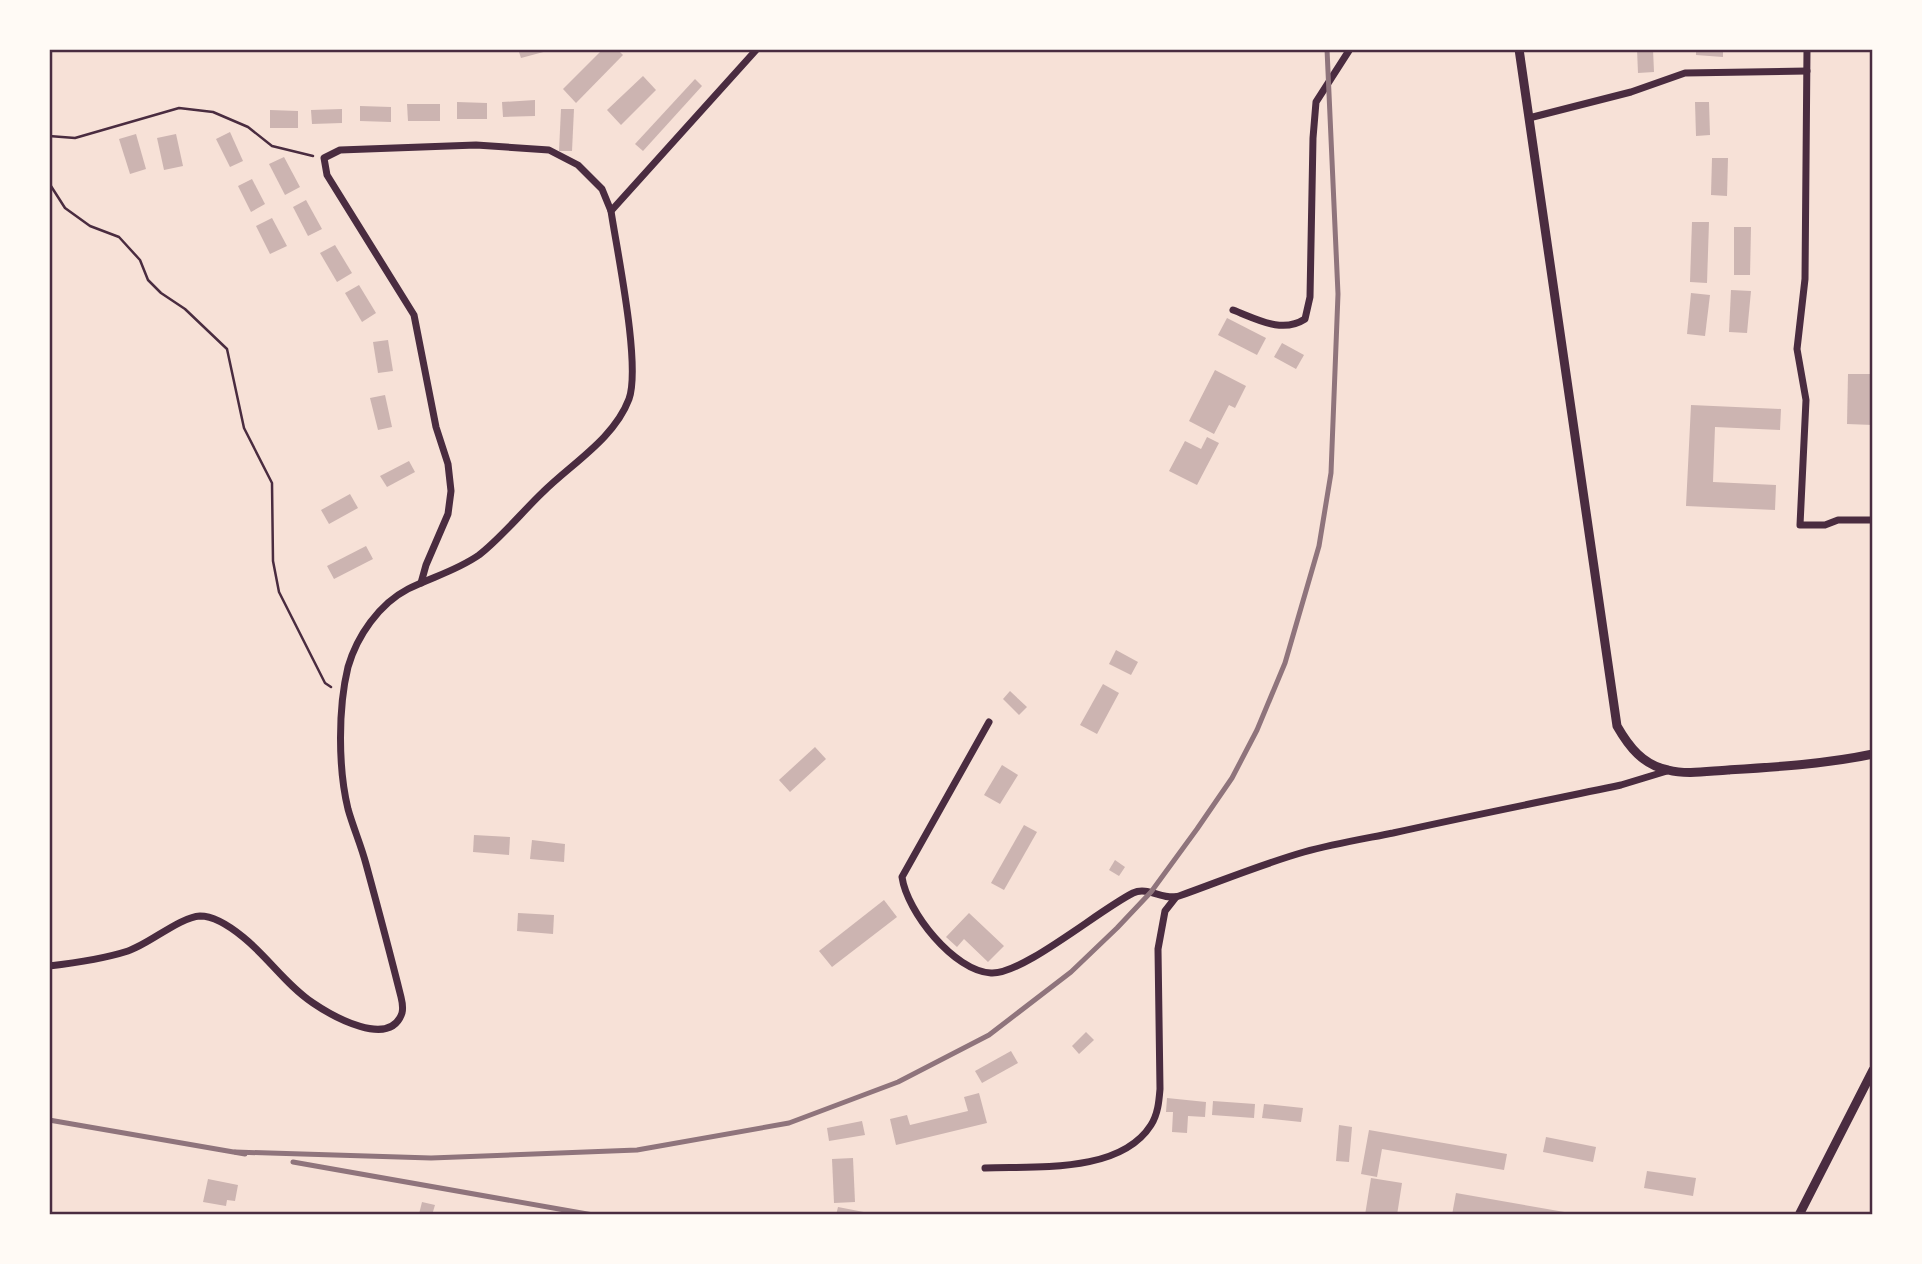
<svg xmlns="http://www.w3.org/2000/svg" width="1922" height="1264" viewBox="0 0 1922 1264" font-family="'Exo 2',sans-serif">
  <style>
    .building { fill: #ccb4b1 }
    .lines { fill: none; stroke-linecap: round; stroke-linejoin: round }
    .path { stroke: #4a2c40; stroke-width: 2.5 }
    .minor { stroke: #4a2c40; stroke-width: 7 }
    .tertiary { stroke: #4a2c40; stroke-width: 9 }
    .rail { stroke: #8f747c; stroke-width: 5 }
    .neatline { fill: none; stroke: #4a2c40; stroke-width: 2.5 }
  </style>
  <rect width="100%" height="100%" fill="#f7e1d7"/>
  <!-- building -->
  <g class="building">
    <path d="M 518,49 L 551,49 L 551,50 L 521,58 Z"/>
    <path d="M 603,49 L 617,49 L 623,55 L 576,103 L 563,89 Z"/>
    <path d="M 1637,49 L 1653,49 L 1654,72 L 1638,73 Z"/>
    <path d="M 1696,49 L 1723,49 L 1723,57 L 1696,55 Z"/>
    <path d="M 643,76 L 656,90 L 621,125 L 607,110 Z"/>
    <path d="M 695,79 L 702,86 L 643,151 L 635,144 Z"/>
    <path d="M 535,100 L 535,116 L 503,117 L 502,102 Z"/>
    <path d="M 457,102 L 487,103 L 487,119 L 457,119 Z"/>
    <path d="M 1695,102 L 1709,102 L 1710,135 L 1696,136 Z"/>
    <path d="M 407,104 L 440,104 L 440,121 L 408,121 Z"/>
    <path d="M 360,106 L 391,107 L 391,122 L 360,121 Z"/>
    <path d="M 342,109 L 342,123 L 312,124 L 311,110 Z"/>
    <path d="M 561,109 L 574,109 L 572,151 L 559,151 Z"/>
    <path d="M 270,110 L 298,111 L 298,128 L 270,128 Z"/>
    <path d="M 230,132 L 243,161 L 230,167 L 216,139 Z"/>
    <path d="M 136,134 L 146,169 L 130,174 L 119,139 Z"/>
    <path d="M 176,134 L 183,166 L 164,170 L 157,138 Z"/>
    <path d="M 284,157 L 300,187 L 285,195 L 269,164 Z"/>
    <path d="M 1712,158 L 1728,158 L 1727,196 L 1711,195 Z"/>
    <path d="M 252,179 L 265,204 L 251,212 L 238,186 Z"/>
    <path d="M 306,200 L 322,229 L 308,236 L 293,207 Z"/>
    <path d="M 272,218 L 287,246 L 270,254 L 256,226 Z"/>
    <path d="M 1692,222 L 1709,222 L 1707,283 L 1690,282 Z"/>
    <path d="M 1734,227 L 1751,227 L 1750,275 L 1734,275 Z"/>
    <path d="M 335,245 L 352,273 L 337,282 L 320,253 Z"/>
    <path d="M 359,285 L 376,313 L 362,322 L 345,293 Z"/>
    <path d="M 1731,290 L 1751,291 L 1747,333 L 1729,332 Z"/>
    <path d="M 1691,293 L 1710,295 L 1705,336 L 1687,334 Z"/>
    <path d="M 1227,318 L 1266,338 L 1257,355 L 1218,335 Z"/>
    <path d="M 388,340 L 393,371 L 378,373 L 373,342 Z"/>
    <path d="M 1282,343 L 1304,355 L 1296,369 L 1274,357 Z"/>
    <path d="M 1215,370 L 1246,386 L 1235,408 L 1229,405 L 1214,434 L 1189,421 Z"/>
    <path d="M 1848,374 L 1873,374 L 1873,425 L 1847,424 Z"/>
    <path d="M 385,395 L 392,427 L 378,430 L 370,398 Z"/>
    <path d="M 1691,405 L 1781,409 L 1780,430 L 1715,427 L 1713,482 L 1776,485 L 1775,510 L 1686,506 Z"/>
    <path d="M 1207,437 L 1219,443 L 1197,485 L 1169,471 L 1185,441 L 1201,449 Z"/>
    <path d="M 409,461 L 415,472 L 387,487 L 380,476 Z"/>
    <path d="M 350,494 L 358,508 L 329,524 L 321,510 Z"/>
    <path d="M 366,546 L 373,559 L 334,579 L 327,566 Z"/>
    <path d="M 1116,650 L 1138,662 L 1131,675 L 1109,664 Z"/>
    <path d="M 1103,684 L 1119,693 L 1097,734 L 1080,725 Z"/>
    <path d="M 1010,691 L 1027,707 L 1019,715 L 1003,699 Z"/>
    <path d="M 815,747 L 826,759 L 790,792 L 779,780 Z"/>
    <path d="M 1002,765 L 1018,775 L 1000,804 L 984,795 Z"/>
    <path d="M 1024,825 L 1037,832 L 1004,890 L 991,883 Z"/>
    <path d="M 474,835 L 510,837 L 509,855 L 473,852 Z"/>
    <path d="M 532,840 L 565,844 L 564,862 L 530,859 Z"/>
    <path d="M 1115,860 L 1125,867 L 1119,876 L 1109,870 Z"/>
    <path d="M 884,900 L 897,917 L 832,967 L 819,951 Z"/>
    <path d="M 518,913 L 554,915 L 553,934 L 517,931 Z"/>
    <path d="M 969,913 L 1004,946 L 988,962 L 964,939 L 957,947 L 946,937 Z"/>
    <path d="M 1086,1032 L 1094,1040 L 1079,1054 L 1072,1046 Z"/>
    <path d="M 1011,1051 L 1018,1063 L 982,1083 L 975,1071 Z"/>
    <path d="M 979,1093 L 987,1123 L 896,1145 L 890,1119 L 907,1115 L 910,1125 L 968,1111 L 964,1097 Z"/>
    <path d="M 1167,1098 L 1206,1102 L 1205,1117 L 1188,1116 L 1187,1133 L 1172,1132 L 1173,1112 L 1166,1112 Z"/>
    <path d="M 1213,1101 L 1255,1104 L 1254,1118 L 1212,1115 Z"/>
    <path d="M 1264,1104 L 1303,1108 L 1301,1122 L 1262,1118 Z"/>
    <path d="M 862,1121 L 865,1135 L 829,1141 L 827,1128 Z"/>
    <path d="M 1339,1125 L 1352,1127 L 1349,1162 L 1336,1161 Z"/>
    <path d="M 1369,1130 L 1507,1154 L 1504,1170 L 1382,1149 L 1377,1177 L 1361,1174 Z"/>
    <path d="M 1546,1137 L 1596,1147 L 1593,1162 L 1543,1152 Z"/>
    <path d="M 853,1158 L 855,1202 L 834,1203 L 832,1159 Z"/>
    <path d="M 1647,1171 L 1696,1178 L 1693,1196 L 1644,1188 Z"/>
    <path d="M 1371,1178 L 1402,1183 L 1397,1215 L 1365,1215 Z"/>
    <path d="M 208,1179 L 238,1185 L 235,1201 L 227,1200 L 226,1206 L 203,1202 Z"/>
    <path d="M 1456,1193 L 1576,1214 L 1576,1215 L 1452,1215 Z"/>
    <path d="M 422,1202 L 435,1205 L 432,1215 L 419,1214 Z"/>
    <path d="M 838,1207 L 874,1214 L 874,1215 L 836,1215 Z"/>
  </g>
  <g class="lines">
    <!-- path -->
    <g class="path">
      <path d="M 49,136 L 75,138 L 179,108 L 213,112 L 248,127 L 272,146 L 313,156"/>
      <path d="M 49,183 L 65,208 L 90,226 L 119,237 L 140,260 L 148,280 L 161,293 L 185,309 L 227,349 L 244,428 L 272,483 L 273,561 L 279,592 L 325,683 L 331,687"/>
    </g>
    <!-- minor -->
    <g class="minor">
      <path d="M 1807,49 L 1805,279 L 1797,349 L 1806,400 L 1800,525 L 1825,525 L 1838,520 L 1873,520"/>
      <path d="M 1529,118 L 1631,92 L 1685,73 L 1807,71"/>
      <path d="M 1233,310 C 1257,319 1282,334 1305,319 L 1310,297 L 1313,138 L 1316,102 L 1350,49"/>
      <path d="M 421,583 L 426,565 L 448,514 L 451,491 L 448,464 L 436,427 L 414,315 L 327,175 L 324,158 L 340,150 L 476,145 L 549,150 L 578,165 L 602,189 L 611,211"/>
      <path d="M 989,722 L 902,877 C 907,912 954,971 991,973 C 1022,975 1099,910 1133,893 C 1148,886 1164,901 1179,896 C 1221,881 1262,864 1304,852 C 1333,844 1363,839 1393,833 C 1469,816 1545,801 1621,785 L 1667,771"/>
      <path d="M 49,966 C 75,963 103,959 128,951 C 149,944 180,917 200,916 C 215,916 232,928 243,937 C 268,957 286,985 313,1003 C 332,1016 390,1049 402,1013 C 403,1009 402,1001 401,997 C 390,953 378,908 366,864 C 361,845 353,827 348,809 C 338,768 338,708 348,667 C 357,636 379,604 408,589 C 432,577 456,571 479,555 C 501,538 523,511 543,492 C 571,464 614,439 629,399 C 641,365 617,251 611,211 L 757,49"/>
      <path d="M 985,1168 C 1035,1166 1120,1174 1151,1125 C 1158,1114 1159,1101 1160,1089 L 1158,949 L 1165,911 L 1176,897"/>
    </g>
    <!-- tertiary -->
    <g class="tertiary">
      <path d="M 1519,49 L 1617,726 C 1629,747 1643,765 1668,770 C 1687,775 1709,771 1728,770 C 1776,767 1826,764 1873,754"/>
      <path d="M 1799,1215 L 1873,1070"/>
    </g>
    <!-- rail -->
    <g class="rail">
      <path d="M 49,1120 L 245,1154"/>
      <path d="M 235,1152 L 431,1158 L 637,1150 L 789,1123 L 898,1082 L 989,1035 L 1071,972 L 1117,928 L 1151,892 L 1197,829 L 1232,778 L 1257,730 L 1285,663 L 1319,546 L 1331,473 L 1338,294 L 1327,49"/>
      <path d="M 293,1162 L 593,1215"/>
    </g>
  </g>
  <!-- border -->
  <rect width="1922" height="1264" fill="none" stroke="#fffaf5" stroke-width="102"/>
  <rect x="51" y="51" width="1820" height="1162" class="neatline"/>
</svg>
